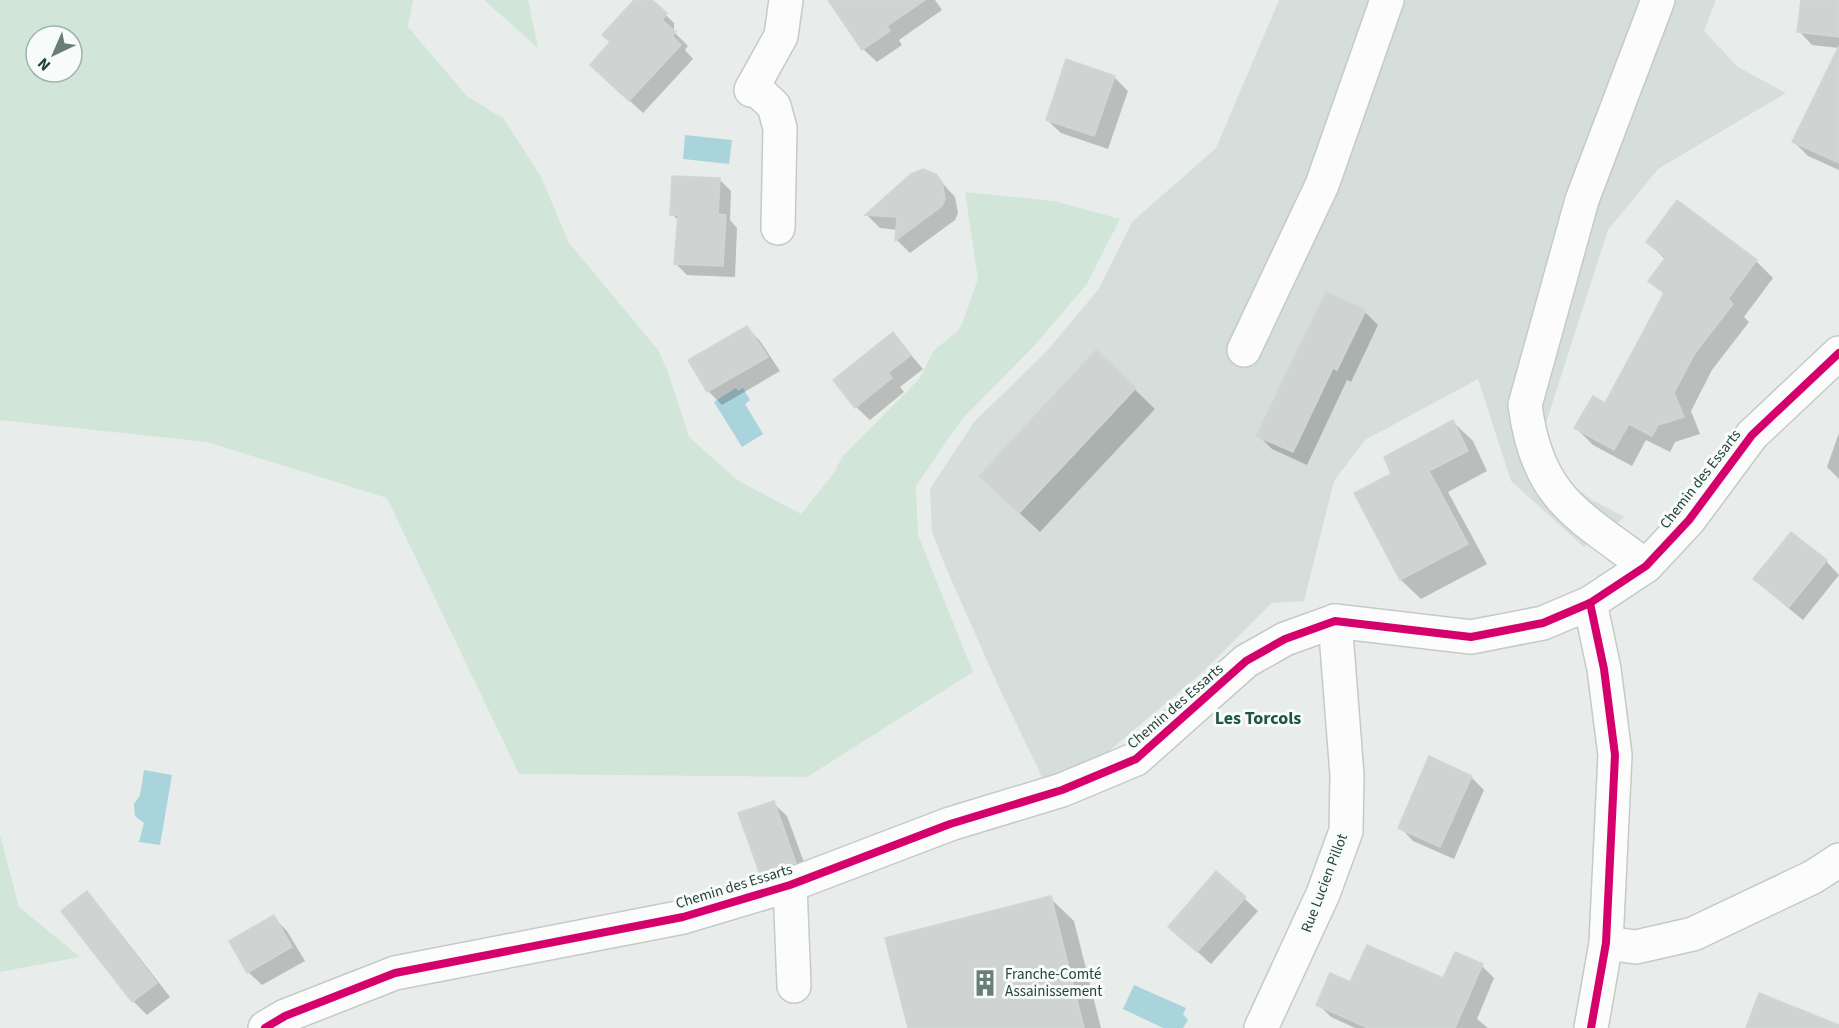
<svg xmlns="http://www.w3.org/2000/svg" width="1839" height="1028" viewBox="0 0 1839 1028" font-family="'Source Sans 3',sans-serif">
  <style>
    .built { fill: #d6dedb }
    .green { fill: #d1e6d8; fill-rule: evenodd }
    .water { fill: #a9d4db }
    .shadow { fill: #0003 }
    .building { fill: #cfd4d2; stroke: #d1d6d4; stroke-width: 1.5 }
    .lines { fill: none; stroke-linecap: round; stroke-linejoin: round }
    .minor-casing { stroke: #c5cac8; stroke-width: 36 }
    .minor { stroke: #fcfcfc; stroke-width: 33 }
    .cycleway-casing { stroke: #f7fbf9; stroke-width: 11 }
    .cycleway { stroke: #d6006c; stroke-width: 8 }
    .labels { text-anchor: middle; stroke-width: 6; stroke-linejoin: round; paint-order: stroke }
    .street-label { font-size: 15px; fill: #24423a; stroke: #f7fbf9 }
    .poi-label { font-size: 15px; fill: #24423a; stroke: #f7fbf9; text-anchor: start }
    .quarter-label { font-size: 18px; font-weight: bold; fill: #1f5548; stroke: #f7fbf9 }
  </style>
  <rect width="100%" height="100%" fill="#e8edeb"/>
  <!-- built -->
  <path class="built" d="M 1279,0 L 1716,0 L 1704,31 L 1738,67 L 1786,93 L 1658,169 L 1608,230 L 1545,426 L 1560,468 L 1575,488 L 1592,500 L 1625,517 L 1584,547 L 1511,481 L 1478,379 L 1365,440 L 1334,481 L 1304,601 L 1272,603 L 1205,670 L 1108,752 L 1043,779 L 1001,692 L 946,568 L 932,532 L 930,489 L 974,422 L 1047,351 L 1098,290 L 1132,222 L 1216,148 Z"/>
  <!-- green -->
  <g class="green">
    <path d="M 0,0 L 413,0 L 408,27 L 467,96 L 504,119 L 541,177 L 569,243 L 658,350 L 668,372 L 689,437 L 737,480 L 801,514 L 834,473 L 842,457 L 920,378 L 934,350 L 957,332 L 962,324 L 978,279 L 965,192 L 1054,201 L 1120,219 L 1087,284 L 1034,346 L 962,419 L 916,486 L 918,535 L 973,672 L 807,777 L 519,774 L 387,498 L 207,442 L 0,420 ZM 36,36 L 72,36 L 72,72 L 36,72 Z"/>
    <path d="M 484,0 L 528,0 L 538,48 Z"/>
    <path d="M 0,835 L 19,907 L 80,957 L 0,972 Z"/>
  </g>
  <!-- water -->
  <g class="water">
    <path d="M 685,135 L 732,140 L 729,164 L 683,159 Z"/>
    <path d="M 736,388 L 738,391 L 743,388 L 750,400 L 745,404 L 763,434 L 742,447 L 714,402 Z"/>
    <path d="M 144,770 L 172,775 L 160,845 L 139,842 L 144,823 L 135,816 L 134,804 L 140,795 Z"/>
    <path d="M 1134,985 L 1186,1008 L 1183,1014 L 1188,1020 L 1183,1028 L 1163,1028 L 1123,1009 Z"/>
  </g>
  <!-- shadow -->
  <g class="shadow">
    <path d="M 636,0 L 650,0 L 674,23 L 674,32 L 688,46 L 685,50 L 693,59 L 643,113 L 605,78 L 611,42 Z"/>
    <path d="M 841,0 L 935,0 L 942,10 L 899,40 L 902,45 L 877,62 L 863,49 Z"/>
    <path d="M 1803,0 L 1839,0 L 1839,48 L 1812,45 L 1799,31 Z"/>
    <path d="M 1839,51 L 1839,170 L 1808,156 L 1794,142 Z"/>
    <path d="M 1114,77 L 1128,91 L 1108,149 L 1061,133 L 1047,120 Z"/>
    <path d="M 935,175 L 955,197 L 958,213 L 955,220 L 910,253 L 897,240 L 898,230 L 880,228 L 867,215 Z"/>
    <path d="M 720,180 L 731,191 L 730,220 L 737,228 L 735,277 L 687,275 L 676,264 L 679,221 L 672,214 Z"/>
    <path d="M 1648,242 L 1756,261 L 1773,278 L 1744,317 L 1749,322 L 1712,370 L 1691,411 L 1700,434 L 1675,442 L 1670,452 L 1646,440 L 1632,466 L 1593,445 L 1576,428 L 1605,405 L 1665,295 L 1650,280 L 1666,260 Z"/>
    <path d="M 1365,312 L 1378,325 L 1351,382 L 1347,380 L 1307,465 L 1272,449 L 1258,435 Z"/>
    <path d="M 747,328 L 760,341 L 780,371 L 722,405 L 709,392 L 690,361 Z"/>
    <path d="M 893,334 L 923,369 L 900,387 L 904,392 L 870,420 L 856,407 Z"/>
    <path d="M 1096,352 L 1155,409 L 1040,532 L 1001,496 Z"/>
    <path d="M 1453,422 L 1473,441 L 1487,471 L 1448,492 L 1487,564 L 1421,599 L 1401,580 L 1356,494 L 1393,475 Z"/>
    <path d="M 1839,433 L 1839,479 L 1827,467 Z"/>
    <path d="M 1826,561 L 1839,575 L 1803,620 L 1769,592 L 1755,579 Z"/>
    <path d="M 1471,777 L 1484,790 L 1454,859 L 1413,841 L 1400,827 Z"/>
    <path d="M 773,803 L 787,816 L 809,876 L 775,887 L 761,874 Z"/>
    <path d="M 1216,873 L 1258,911 L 1211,964 L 1170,927 Z"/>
    <path d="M 87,893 L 100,907 L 170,997 L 147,1015 L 133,1001 Z"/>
    <path d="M 1050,898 L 1074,921 L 1101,1028 L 910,1028 Z"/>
    <path d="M 273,917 L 287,931 L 305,961 L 262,985 L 248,972 Z"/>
    <path d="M 1482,966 L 1494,978 L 1477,1019 L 1488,1028 L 1355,1028 L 1331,1017 L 1318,1004 L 1351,984 L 1443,980 Z"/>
  </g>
  <!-- building -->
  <g class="building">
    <path d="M 634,0 L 652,0 L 667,13 L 662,20 L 676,32 L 672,36 L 681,45 L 629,101 L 590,65 L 610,42 L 602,35 Z"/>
    <path d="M 828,0 L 925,0 L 887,26 L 890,31 L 862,50 Z"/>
    <path d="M 1801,0 L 1839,0 L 1839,37 L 1797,32 Z"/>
    <path d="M 1839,46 L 1839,163 L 1792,142 Z"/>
    <path d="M 1066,59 L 1115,76 L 1094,136 L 1046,120 Z"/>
    <path d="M 923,169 L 936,174 L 942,182 L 945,199 L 942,206 L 895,241 L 897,217 L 865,215 L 911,174 Z"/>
    <path d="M 672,176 L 720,178 L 718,214 L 726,215 L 723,266 L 674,264 L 678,215 L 670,215 Z"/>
    <path d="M 1677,200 L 1757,260 L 1728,299 L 1733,304 L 1695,353 L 1674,393 L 1684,417 L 1658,425 L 1652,436 L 1629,424 L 1614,450 L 1574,428 L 1593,396 L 1605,403 L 1664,293 L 1648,281 L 1666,257 L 1646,242 Z"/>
    <path d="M 1326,292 L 1366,310 L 1337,370 L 1333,368 L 1293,452 L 1256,436 Z"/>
    <path d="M 747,326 L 768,357 L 707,392 L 688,360 Z"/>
    <path d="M 893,332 L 911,355 L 888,373 L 892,378 L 855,408 L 833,380 Z"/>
    <path d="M 1096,350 L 1136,388 L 1019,513 L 979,476 Z"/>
    <path d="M 1453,420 L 1468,451 L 1429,471 L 1468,544 L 1400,580 L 1354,493 L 1391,474 L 1384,457 Z"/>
    <path d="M 1791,532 L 1827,560 L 1789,607 L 1753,579 Z"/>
    <path d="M 1429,756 L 1472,776 L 1440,847 L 1398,828 Z"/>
    <path d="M 774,801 L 796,863 L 760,874 L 738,813 Z"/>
    <path d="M 1216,871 L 1246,897 L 1197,952 L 1168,927 Z"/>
    <path d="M 87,891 L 157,983 L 132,1002 L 61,911 Z"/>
    <path d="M 1051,896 L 1084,1028 L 908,1028 L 885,938 Z"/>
    <path d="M 274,915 L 292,947 L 247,973 L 229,941 Z"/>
    <path d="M 1367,945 L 1443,978 L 1455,952 L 1483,964 L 1455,1028 L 1368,1028 L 1316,1005 L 1330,973 L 1350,982 Z"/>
    <path d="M 1759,993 L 1839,1025 L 1839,1028 L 1746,1028 Z"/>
  </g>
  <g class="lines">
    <defs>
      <g id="minor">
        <path d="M 753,86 L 774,106 L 780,128 L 778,228"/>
        <path d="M 751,90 L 781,36 L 786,0"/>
        <path d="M 1244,350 L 1322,185 L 1387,0"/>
        <path d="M 1646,566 C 1577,514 1537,498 1525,405 L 1582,200 L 1658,0"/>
        <path d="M 1590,603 L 1604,669 L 1615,755 L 1606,943 L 1591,1028"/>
        <path d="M 790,885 L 794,986"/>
        <path d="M 1606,943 L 1636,947 L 1693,934 L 1813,877 L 1839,860"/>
        <path d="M 265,1028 L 285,1016 L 395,973 L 683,917 L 790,885 L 950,824 L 1062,790 L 1136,759 L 1246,661 L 1285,639 L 1335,621 L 1471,637 L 1543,623 L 1590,603 L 1646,566 L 1689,520 L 1752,435 L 1839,353"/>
        <path d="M 1261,1028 L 1323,894 L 1346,831 L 1347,775 L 1335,621"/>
      </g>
    </defs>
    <!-- minor casing -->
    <use href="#minor" class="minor-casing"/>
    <!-- minor -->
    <use href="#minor" class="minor"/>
    <defs>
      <g id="cycleway">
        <path d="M 1590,603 L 1604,669 L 1615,755 L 1606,943 L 1591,1028"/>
        <path d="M 265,1028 L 285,1016 L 395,973 L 683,917 L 790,885 L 950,824 L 1062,790 L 1136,759 L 1246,661 L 1285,639 L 1335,621 L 1471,637 L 1543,623 L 1590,603 L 1646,566 L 1689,520 L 1752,435 L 1839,353"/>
      </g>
    </defs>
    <!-- cycleway casing -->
    <use href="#cycleway" class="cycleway-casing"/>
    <!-- cycleway -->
    <use href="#cycleway" class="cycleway"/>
  </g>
  <!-- icons -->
  <defs>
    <symbol id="building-bare" viewBox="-9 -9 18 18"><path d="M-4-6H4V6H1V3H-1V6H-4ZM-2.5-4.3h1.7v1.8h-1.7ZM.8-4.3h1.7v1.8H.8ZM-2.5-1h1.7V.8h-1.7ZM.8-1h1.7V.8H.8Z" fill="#697e78" stroke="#f7fbf9" stroke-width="2.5" paint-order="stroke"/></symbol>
  </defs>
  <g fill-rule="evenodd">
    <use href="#building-bare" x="966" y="964" width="38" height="38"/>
  </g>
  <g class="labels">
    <!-- street labels -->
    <g class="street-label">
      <text transform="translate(1700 479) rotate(-52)" y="5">Chemin des Essarts</text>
      <text transform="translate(1175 706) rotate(-41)" y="5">Chemin des Essarts</text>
      <text transform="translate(1324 883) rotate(-69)" y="5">Rue Lucien Pillot</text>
      <text transform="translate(734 886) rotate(-17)" y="5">Chemin des Essarts</text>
    </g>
    <!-- poi labels -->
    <g class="poi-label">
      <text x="1005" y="979">Franche-Comté<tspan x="1005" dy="17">Assainissement</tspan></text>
    </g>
    <!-- quarter labels -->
    <g class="quarter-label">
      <text x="1258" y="724">Les Torcols</text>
    </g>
  </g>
  <!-- north arrow -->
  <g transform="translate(54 54) rotate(224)"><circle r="28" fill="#f7fbf9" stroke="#a3b1ad" stroke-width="1.5"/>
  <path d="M0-4.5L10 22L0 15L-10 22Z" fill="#697e78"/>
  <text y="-9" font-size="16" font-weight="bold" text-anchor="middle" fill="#24423a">N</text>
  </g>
</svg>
